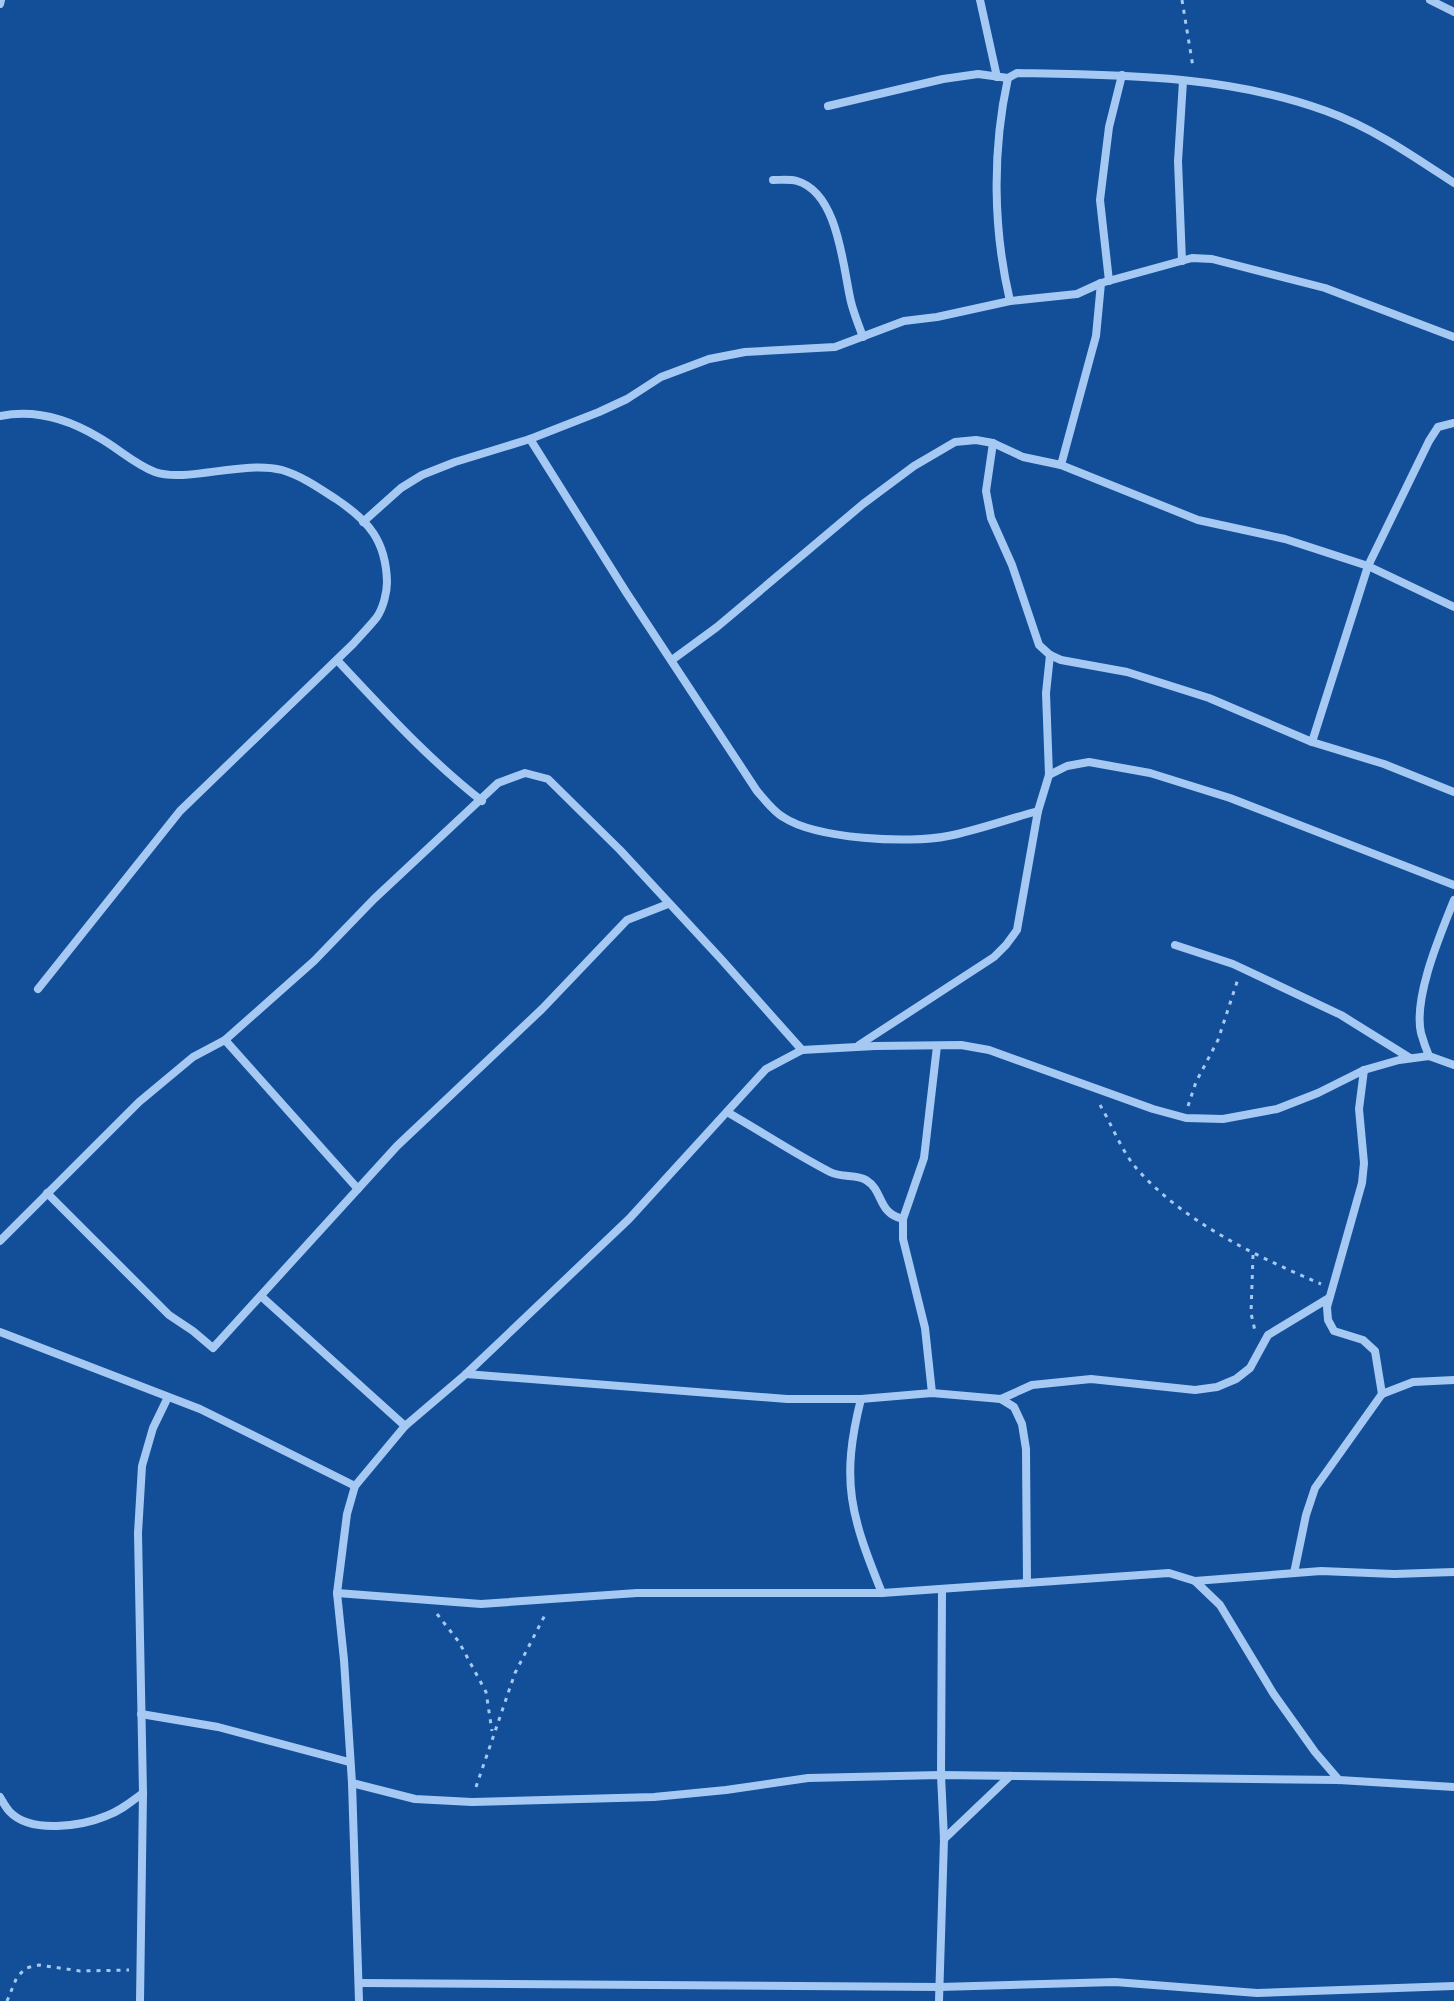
<svg xmlns="http://www.w3.org/2000/svg" width="1454" height="2001" viewBox="0 0 1454 2001" font-family="'Roboto Condensed',sans-serif">
  <style>
    .lines { fill: none; stroke-linecap: round; stroke-linejoin: round }
    .path { stroke: #a5c9f3; stroke-width: 3; stroke-dasharray: 4 6; stroke-linecap: butt }
    .street { stroke: #a5c9f3; stroke-width: 8 }
  </style>
  <rect width="100%" height="100%" fill="#134e98"/>
  <g class="lines">
    <!-- path -->
    <g class="path">
      <path d="M 1182,0 L 1193,67"/>
      <path d="M 1100,1105 C 1112,1125 1122,1152 1137,1169 C 1185,1223 1256,1256 1321,1284"/>
      <path d="M 1188,1106 L 1196,1082 L 1218,1040 L 1238,979"/>
      <path d="M 1253,1255 L 1251,1313 L 1255,1331"/>
      <path d="M 437,1614 L 459,1642 L 486,1692 L 492,1731"/>
      <path d="M 476,1787 L 515,1673 L 546,1613"/>
      <path d="M 7,2001 L 17,1977 L 26,1968 L 39,1965 L 80,1971 L 129,1970"/>
    </g>
    <!-- street -->
    <g class="street">
      <path d="M 980,0 L 997,77"/>
      <path d="M 1430,0 L 1454,12"/>
      <path d="M 0,4 L 1,0"/>
      <path d="M 828,106 L 943,79 L 978,74 L 1008,78"/>
      <path d="M 773,180 C 781,180 790,179 797,181 C 839,193 843,269 851,302 C 854,314 859,326 863,337"/>
      <path d="M 1182,261 L 1178,161 L 1183,81"/>
      <path d="M 1109,281 L 1100,200 L 1109,127 L 1122,75"/>
      <path d="M 1010,301 C 993,229 992,151 1008,78 L 1017,73 C 1121,75 1228,75 1326,111 C 1373,128 1413,156 1454,183"/>
      <path d="M 0,416 C 35,409 68,419 98,437 C 118,448 134,464 155,472 C 186,483 244,460 282,470 C 302,476 319,488 336,499 C 369,521 386,541 387,582 C 387,593 383,608 377,617 C 370,626 361,635 353,644 L 180,811 L 38,989"/>
      <path d="M 530,439 L 626,592 L 757,791 C 765,800 773,811 783,817 C 816,839 909,844 948,836 C 978,830 1008,819 1038,811"/>
      <path d="M 993,443 L 986,491 L 991,518 L 1012,565 L 1039,645 L 1050,655 L 1061,660 L 1127,672 L 1209,698 L 1312,742 L 1384,764 L 1454,792"/>
      <path d="M 1061,465 L 1096,336 L 1101,283"/>
      <path d="M 363,522 L 401,488 L 422,475 L 455,462 L 530,439 L 599,412 L 627,399 L 661,377 L 709,359 L 745,352 L 835,347 L 904,321 L 937,317 L 1010,301 L 1077,294 L 1101,283 L 1192,258 L 1212,259 L 1325,288 L 1454,337"/>
      <path d="M 337,660 C 383,709 428,759 482,801"/>
      <path d="M 672,660 L 717,627 L 863,504 L 914,466 L 955,442 L 976,440 L 993,443 L 1023,457 L 1061,465 L 1198,520 L 1285,539 L 1368,566 L 1454,607"/>
      <path d="M 1312,742 L 1368,566 L 1429,441 L 1438,427 L 1454,423"/>
      <path d="M 1049,775 L 1067,766 L 1089,762 L 1150,773 L 1230,798 L 1454,885"/>
      <path d="M 1175,945 L 1233,964 L 1341,1015 L 1410,1058"/>
      <path d="M 225,1040 L 358,1189"/>
      <path d="M 859,1045 L 994,957 L 1006,945 L 1017,930 L 1038,811 L 1049,775 L 1046,693 L 1050,655"/>
      <path d="M 1429,1056 C 1426,1049 1423,1040 1421,1033 C 1413,997 1441,933 1454,900"/>
      <path d="M 1364,1070 L 1359,1109 L 1364,1163 L 1362,1183 L 1327,1307 L 1328,1320 L 1334,1331 L 1363,1340 L 1375,1351 L 1382,1394"/>
      <path d="M 727,1112 C 762,1132 795,1154 830,1172 C 842,1178 856,1174 866,1180 C 884,1191 877,1213 903,1219"/>
      <path d="M 47,1193 L 169,1315 L 193,1331 L 213,1348 L 397,1146 L 542,1009 L 627,920 L 668,904"/>
      <path d="M 0,1241 L 139,1102 L 193,1057 L 225,1040 L 314,961 L 374,899 L 498,783 L 525,773 L 548,779 L 620,850 L 721,959 L 802,1050"/>
      <path d="M 262,1297 L 405,1426"/>
      <path d="M 0,1332 L 200,1409 L 355,1486"/>
      <path d="M 466,1374 L 787,1399 L 861,1399 L 932,1393 L 1001,1399 L 1014,1407 L 1022,1424 L 1026,1449 L 1027,1583"/>
      <path d="M 932,1393 L 925,1328 L 903,1239 L 903,1219 L 924,1158 L 937,1046"/>
      <path d="M 861,1399 C 840,1482 851,1516 882,1593"/>
      <path d="M 1001,1399 L 1032,1385 L 1091,1379 L 1195,1390 L 1217,1387 L 1236,1379 L 1250,1368 L 1268,1335 L 1329,1298"/>
      <path d="M 1294,1573 L 1306,1515 L 1315,1488 L 1382,1394 L 1413,1382 L 1454,1380"/>
      <path d="M 1195,1581 L 1321,1571 L 1394,1574 L 1454,1572"/>
      <path d="M 337,1593 L 481,1604 L 637,1593 L 882,1593 L 1169,1573 L 1195,1581 L 1220,1605 L 1273,1693 L 1315,1752 L 1339,1780"/>
      <path d="M 141,1714 L 218,1727 L 349,1762"/>
      <path d="M 352,1783 L 415,1799 L 472,1802 L 654,1797 L 726,1790 L 808,1778 L 941,1775 L 1339,1780 L 1454,1787"/>
      <path d="M 0,1797 C 3,1802 6,1808 10,1812 C 31,1834 82,1826 106,1816 C 120,1811 131,1802 143,1793"/>
      <path d="M 944,1839 L 1010,1776"/>
      <path d="M 360,1983 L 940,1987 L 1115,1982 L 1257,1993 L 1454,1986"/>
      <path d="M 140,2001 L 143,1793 L 138,1533 L 142,1466 L 153,1428 L 168,1397"/>
      <path d="M 359,2001 L 352,1783 L 344,1660 L 337,1593 L 347,1514 L 355,1486 L 405,1426 L 466,1374 L 629,1219 L 766,1069 L 802,1050 L 875,1046 L 961,1045 L 989,1050 L 1153,1109 L 1186,1118 L 1223,1119 L 1277,1109 L 1318,1093 L 1364,1070 L 1399,1060 L 1429,1056 L 1454,1065"/>
      <path d="M 939,2001 L 944,1839 L 941,1775 L 942,1590"/>
    </g>
  </g>
</svg>
